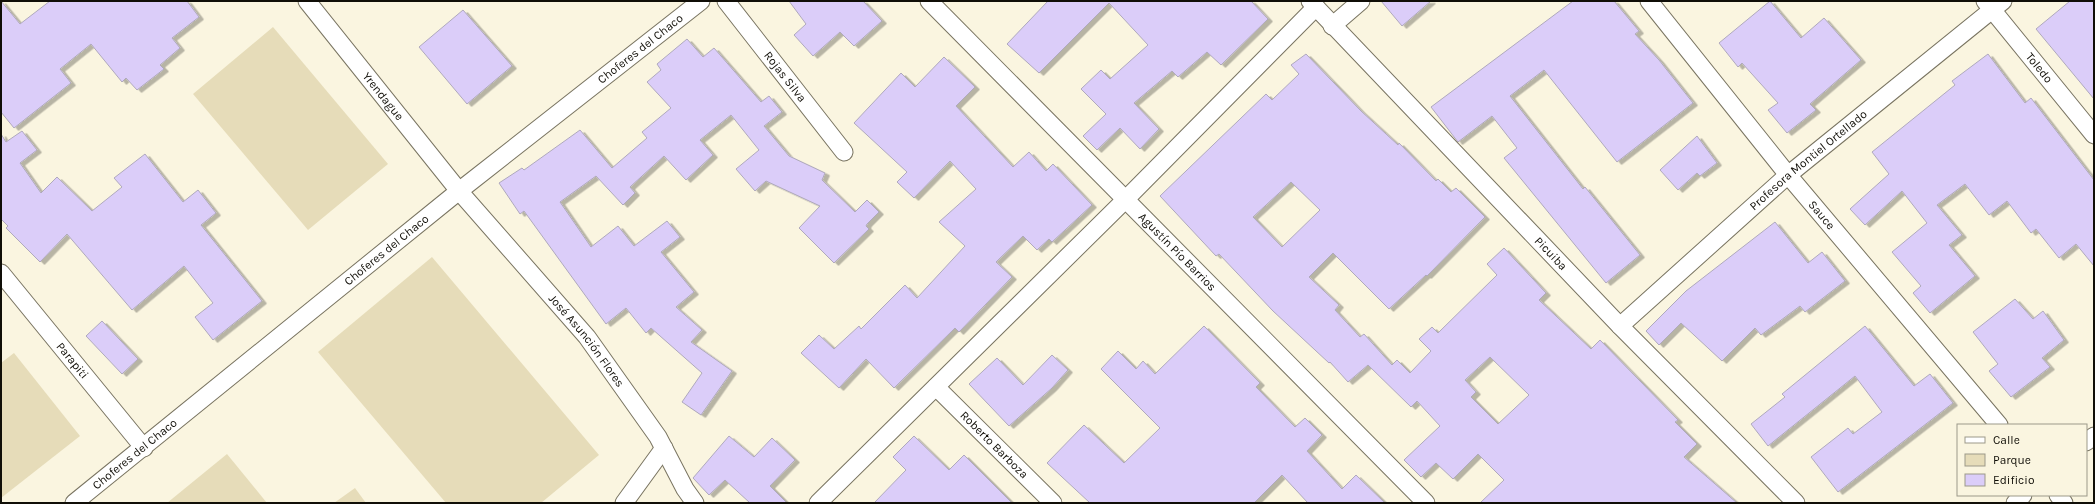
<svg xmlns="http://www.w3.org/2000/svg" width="2095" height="504" viewBox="0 0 2095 504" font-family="Karla,sans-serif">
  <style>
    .green { fill: #e6dcb9 }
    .building { fill: #dbcdf9; stroke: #afa9bc; fill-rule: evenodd; filter: url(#shadow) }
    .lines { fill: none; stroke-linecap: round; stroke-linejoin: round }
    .minor-casing { stroke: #797461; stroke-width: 19 }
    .minor { stroke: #fff; stroke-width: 17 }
    .labels { text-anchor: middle; stroke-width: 4; stroke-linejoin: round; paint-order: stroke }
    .street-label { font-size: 12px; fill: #100e07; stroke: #faf5e0 }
  </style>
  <defs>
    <filter id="shadow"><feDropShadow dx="4.5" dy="2.5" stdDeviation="0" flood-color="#0004"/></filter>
  </defs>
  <rect width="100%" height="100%" fill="#faf5e0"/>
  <!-- green -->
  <g class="green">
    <path d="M 273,27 L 388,164 L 308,230 L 193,94 Z"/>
    <path d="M 432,257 L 599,455 L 541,503 L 446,503 L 318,352 Z"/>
    <path d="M 14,353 L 80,436 L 1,498 L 1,363 Z"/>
    <path d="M 227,454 L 267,503 L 167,503 Z"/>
    <path d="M 355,488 L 366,503 L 334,503 Z"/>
  </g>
  <!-- building -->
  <g class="building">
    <path d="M 1,1 L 20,24 L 50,1 L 187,1 L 199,17 L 172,38 L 180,48 L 160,65 L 164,69 L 137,90 L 126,78 L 122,82 L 91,44 L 60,69 L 71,83 L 14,128 L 1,112 Z"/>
    <path d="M 789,1 L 863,1 L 882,21 L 854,46 L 840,32 L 813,56 L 794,35 L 806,24 Z"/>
    <path d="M 1048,1 L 1251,1 L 1268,19 L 1221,65 L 1207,52 L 1178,77 L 1172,71 L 1134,103 L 1159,129 L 1140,149 L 1120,128 L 1097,150 L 1083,136 L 1106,114 L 1081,89 L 1101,70 L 1110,79 L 1148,45 L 1109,3 L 1039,73 L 1007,44 Z"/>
    <path d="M 1381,1 L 1431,1 L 1402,26 Z"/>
    <path d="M 1573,1 L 1614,1 L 1639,31 L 1635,34 L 1659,60 L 1693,103 L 1617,162 L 1544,70 L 1510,96 L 1583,189 L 1585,187 L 1640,255 L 1606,283 L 1504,158 L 1517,148 L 1492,116 L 1458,142 L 1431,107 Z"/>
    <path d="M 1770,1 L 1801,38 L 1824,18 L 1861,60 L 1810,104 L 1816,110 L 1787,133 L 1768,110 L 1778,103 L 1742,63 L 1738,67 L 1719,43 Z"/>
    <path d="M 2070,1 L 2094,1 L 2094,99 L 2036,29 Z"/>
    <path d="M 463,10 L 512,66 L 467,104 L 419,47 Z"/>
    <path d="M 687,39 L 703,57 L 714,48 L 761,102 L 769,96 L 782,112 L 764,126 L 789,156 L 825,173 L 822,180 L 855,212 L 867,200 L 879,212 L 867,224 L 866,226 L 869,229 L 834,263 L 799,228 L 820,206 L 766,181 L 755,191 L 736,169 L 759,150 L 731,115 L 700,140 L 713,155 L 686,180 L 664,156 L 630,187 L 635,193 L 623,205 L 596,176 L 560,202 L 591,247 L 618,226 L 634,246 L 667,221 L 680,237 L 661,252 L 694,292 L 676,307 L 702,330 L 691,342 L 732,371 L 701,415 L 682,402 L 702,373 L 651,328 L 646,333 L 626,308 L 606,324 L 524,211 L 520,214 L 499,183 L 522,168 L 524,170 L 580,130 L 612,168 L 647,138 L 642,132 L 671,108 L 647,82 L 661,70 L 657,64 Z"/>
    <path d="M 1306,54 L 1361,111 L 1398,145 L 1399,143 L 1436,181 L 1438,179 L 1451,192 L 1456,188 L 1485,217 L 1427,276 L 1426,275 L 1389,309 L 1333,253 L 1309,277 L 1339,305 L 1335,310 L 1360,337 L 1364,334 L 1392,365 L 1397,360 L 1410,373 L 1431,351 L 1419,339 L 1432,327 L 1438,333 L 1497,275 L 1487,264 L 1504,248 L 1546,293 L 1539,300 L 1591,349 L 1600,340 L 1678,420 L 1675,422 L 1697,444 L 1684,457 L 1737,503 L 1480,503 L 1504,480 L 1478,454 L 1453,479 L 1436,463 L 1421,477 L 1404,460 L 1440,426 L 1417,401 L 1411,407 L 1368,365 L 1348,382 L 1330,362 L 1329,363 L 1273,311 L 1219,254 L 1216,256 L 1160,196 L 1266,94 L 1272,100 L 1299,74 L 1291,65 ZM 1291,182 L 1320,210 L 1282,247 L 1253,217 ZM 1490,357 L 1529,395 L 1498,424 L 1471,397 L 1476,392 L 1465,380 Z"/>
    <path d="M 1988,54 L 2025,103 L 2031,98 L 2094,180 L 2094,266 L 2076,244 L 2059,258 L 2036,229 L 2031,233 L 2007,201 L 1989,215 L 1965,184 L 1937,205 L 1962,235 L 1949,245 L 1975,276 L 1930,313 L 1913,293 L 1921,286 L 1892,252 L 1927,223 L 1902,191 L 1865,225 L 1850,209 L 1889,174 L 1872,152 L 1955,85 L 1952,81 Z"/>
    <path d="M 944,57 L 975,87 L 956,106 L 1013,167 L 1029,152 L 1046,171 L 1053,164 L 1092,205 L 1052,242 L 1049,239 L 1037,250 L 1023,236 L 996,262 L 1012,277 L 959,332 L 955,328 L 894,388 L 866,359 L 839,388 L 801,353 L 819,335 L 834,349 L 859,326 L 861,329 L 905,285 L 917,298 L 965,246 L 939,222 L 976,189 L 950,161 L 914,198 L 897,182 L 907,172 L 854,123 L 901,73 L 915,87 Z"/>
    <path d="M 22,131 L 37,150 L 20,163 L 41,193 L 57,177 L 92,211 L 122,187 L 114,178 L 145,154 L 183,202 L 198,190 L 216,213 L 201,225 L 262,301 L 213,340 L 195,317 L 213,303 L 184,266 L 132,310 L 67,234 L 40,262 L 6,228 L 8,226 L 1,219 L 1,134 L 6,142 Z"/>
    <path d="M 1697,136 L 1717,163 L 1700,176 L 1697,173 L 1678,190 L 1660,170 Z"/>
    <path d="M 1775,222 L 1808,263 L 1822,252 L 1845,281 L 1805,312 L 1800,306 L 1761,335 L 1755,328 L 1722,361 L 1681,323 L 1659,345 L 1646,331 L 1686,291 Z"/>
    <path d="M 2015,299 L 2033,319 L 2043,311 L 2064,340 L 2042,358 L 2050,367 L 2011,397 L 1989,371 L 1998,364 L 1973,332 Z"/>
    <path d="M 102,321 L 138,359 L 122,374 L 86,336 Z"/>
    <path d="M 1204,326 L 1260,383 L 1256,387 L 1295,427 L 1305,418 L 1322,435 L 1307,451 L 1342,489 L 1356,475 L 1385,503 L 1308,503 L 1282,475 L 1254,503 L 1090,503 L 1047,463 L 1084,425 L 1124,463 L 1160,428 L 1101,369 L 1118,351 L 1136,369 L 1143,361 L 1155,374 Z"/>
    <path d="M 1865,326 L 1914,386 L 1930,374 L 1953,403 L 1838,492 L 1811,457 L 1848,428 L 1853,434 L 1882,412 L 1855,376 L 1768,446 L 1751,424 L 1785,397 L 1782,394 Z"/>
    <path d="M 1052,355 L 1068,370 L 1052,388 L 1009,426 L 969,384 L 997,358 L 1023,385 Z"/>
    <path d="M 729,436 L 754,457 L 772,438 L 795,460 L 770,486 L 787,503 L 750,503 L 725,480 L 709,495 L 693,478 Z"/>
    <path d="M 914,436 L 949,470 L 964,455 L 1012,503 L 874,503 L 906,470 L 893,457 Z"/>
  </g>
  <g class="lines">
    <defs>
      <g id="minor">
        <path id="s1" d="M 307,1 L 459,191 L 587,337 L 658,437 L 685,489 L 695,503"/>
        <path id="s2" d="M 726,1 L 844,152"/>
        <path id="s3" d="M 929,1 L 1426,503"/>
        <path id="s4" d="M 1310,1 L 1620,326 L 1796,503"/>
        <path id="s5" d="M 1649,1 L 1788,175 L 1999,425"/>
        <path id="s6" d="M 1985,1 L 2094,135"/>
        <path d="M 1332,26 L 1361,1"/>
        <path id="s7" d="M 1,273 L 144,448"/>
        <path id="s8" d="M 1620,326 L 1788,175 L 2003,1"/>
        <path id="s9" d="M 936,387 L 1053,503"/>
        <path d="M 2086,442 L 2094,436"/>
        <path d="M 2058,495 L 2064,503"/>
        <path id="s10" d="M 74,503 L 459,191 L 701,1"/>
        <path d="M 624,503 L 664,448"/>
        <path d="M 818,503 L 1125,200 L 1316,7"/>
        <path d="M 2015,503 L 2023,495"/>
      </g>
    </defs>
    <!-- minor casing -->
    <use href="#minor" class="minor-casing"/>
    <!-- minor -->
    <use href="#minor" class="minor"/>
  </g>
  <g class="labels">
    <!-- street labels -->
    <g class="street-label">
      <text dy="4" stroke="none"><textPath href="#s10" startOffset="726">Choferes del Chaco</textPath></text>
      <text dy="4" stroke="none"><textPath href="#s6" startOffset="86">Toledo</textPath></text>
      <text dy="4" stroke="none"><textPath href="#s2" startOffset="96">Rojas Silva</textPath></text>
      <text dy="4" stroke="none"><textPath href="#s1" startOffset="122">Yrendague</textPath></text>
      <text dy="4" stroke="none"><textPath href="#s8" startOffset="251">Profesora Montiel Ortellado</textPath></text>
      <text dy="4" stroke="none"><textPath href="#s5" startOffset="275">Sauce</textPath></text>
      <text dy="4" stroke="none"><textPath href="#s10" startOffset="402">Choferes del Chaco</textPath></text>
      <text dy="4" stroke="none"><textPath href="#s3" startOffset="353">Agustín Pío Barrios</textPath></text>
      <text dy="4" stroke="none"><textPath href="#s4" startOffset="349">Picuiba</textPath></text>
      <text dy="4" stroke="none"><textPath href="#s1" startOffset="440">José Asunción Flores</textPath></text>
      <text dy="4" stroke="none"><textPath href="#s7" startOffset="113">Parapiti</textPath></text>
      <text dy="4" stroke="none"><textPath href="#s9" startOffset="82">Roberto Barboza</textPath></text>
      <text dy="4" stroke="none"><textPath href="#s10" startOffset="78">Choferes del Chaco</textPath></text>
    </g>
  </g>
  <!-- border -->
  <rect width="2095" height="504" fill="none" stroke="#100e07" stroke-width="4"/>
  <!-- legend -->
  <rect x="1957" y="424" width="130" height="72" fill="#faf5e0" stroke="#9c9989"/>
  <rect x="1965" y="437" width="20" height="6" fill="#ffffff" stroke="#9c9989"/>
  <text x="1993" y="444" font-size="12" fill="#100e07">Calle</text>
  <rect x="1965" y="454" width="20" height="12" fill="#e6dcb9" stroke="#9c9989"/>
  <text x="1993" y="464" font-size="12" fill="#100e07">Parque</text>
  <rect x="1965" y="474" width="20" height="12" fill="#dbcdf9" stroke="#9c9989"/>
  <text x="1993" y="484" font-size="12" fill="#100e07">Edificio</text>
</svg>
